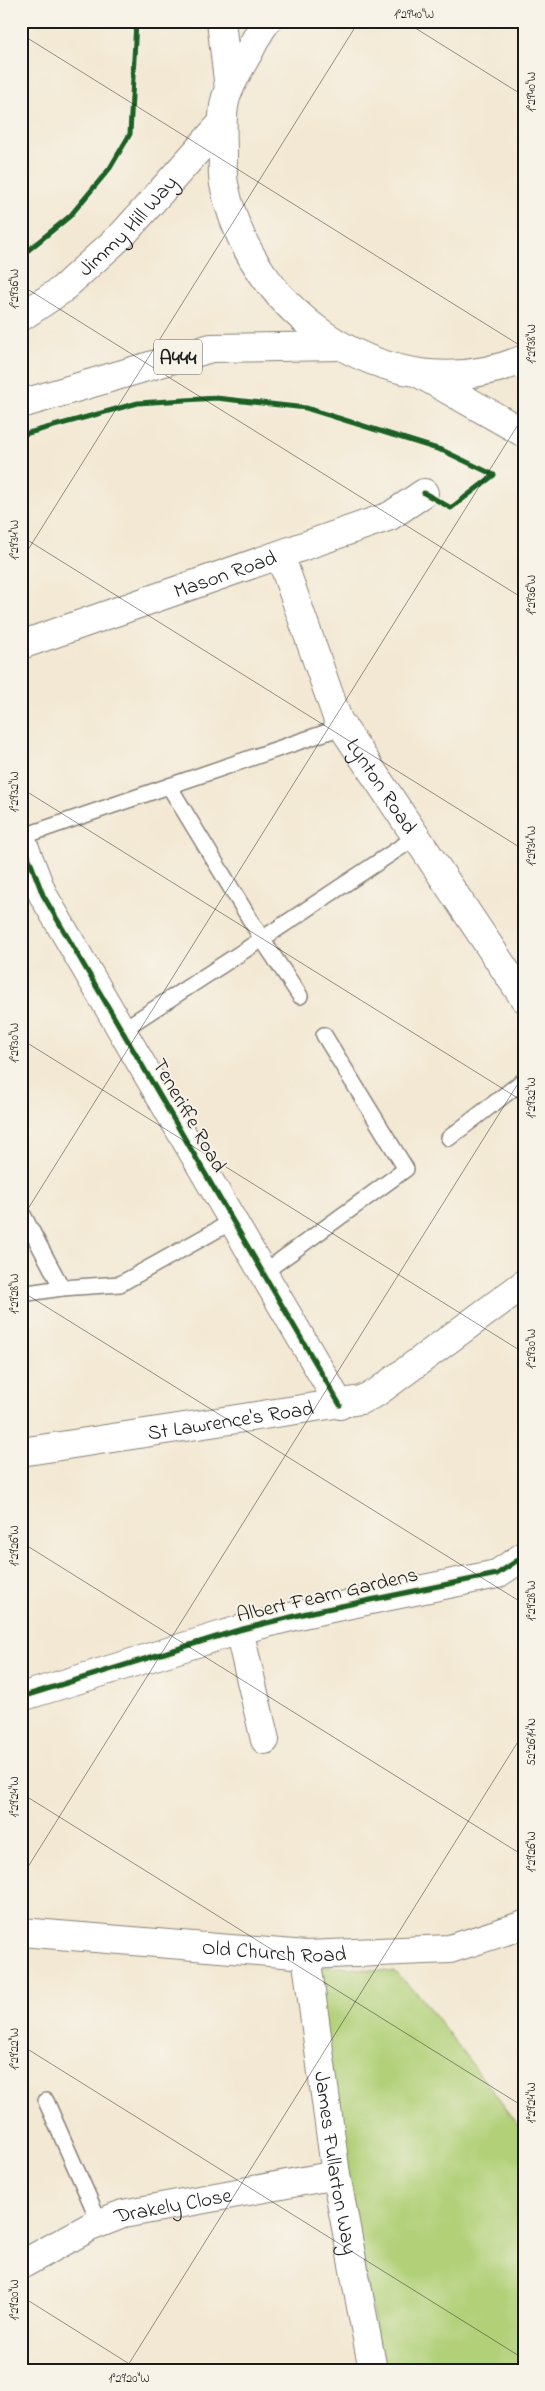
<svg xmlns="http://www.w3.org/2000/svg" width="545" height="2391" viewBox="0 0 545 2391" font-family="'Indie Flower',sans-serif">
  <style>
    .green { fill: #b1d078; stroke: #66764a }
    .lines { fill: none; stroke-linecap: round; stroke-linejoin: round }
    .lane-casing { stroke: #888278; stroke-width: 18 }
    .street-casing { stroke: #888278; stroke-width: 30 }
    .secondary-casing { stroke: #888278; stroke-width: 30 }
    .highway-casing { stroke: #888278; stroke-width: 30 }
    .lane { stroke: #fff; stroke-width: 15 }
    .street { stroke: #fff; stroke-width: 28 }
    .secondary { stroke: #fff; stroke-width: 28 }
    .highway { stroke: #fff; stroke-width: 28 }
    .cycleway-casing { stroke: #f7f3e8; stroke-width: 8 }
    .cycleway { stroke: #1b5e20; stroke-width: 5 }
    .ticks { fill: none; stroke: #1c1c1c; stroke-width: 1; stroke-opacity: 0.45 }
    .labels { text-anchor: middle; stroke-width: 4; stroke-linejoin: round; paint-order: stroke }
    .shield { fill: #f7f3e8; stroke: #5e5c59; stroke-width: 1 }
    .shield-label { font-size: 20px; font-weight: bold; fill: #1c1c1c }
    .street-label { font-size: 21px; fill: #1c1c1c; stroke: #f7f3e8 }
    .neatline { fill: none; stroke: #1c1c1c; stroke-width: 2 }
    .ticks-label { font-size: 12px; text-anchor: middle; fill: #1c1c1c }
  </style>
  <rect width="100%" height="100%" fill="#f7f3e8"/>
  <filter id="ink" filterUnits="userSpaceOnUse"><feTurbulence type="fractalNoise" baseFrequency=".02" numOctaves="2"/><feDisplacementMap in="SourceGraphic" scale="10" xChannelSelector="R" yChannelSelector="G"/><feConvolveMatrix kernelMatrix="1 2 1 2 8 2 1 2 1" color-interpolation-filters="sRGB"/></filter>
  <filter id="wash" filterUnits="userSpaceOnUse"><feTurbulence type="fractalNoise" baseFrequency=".0096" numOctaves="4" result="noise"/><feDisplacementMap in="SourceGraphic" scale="20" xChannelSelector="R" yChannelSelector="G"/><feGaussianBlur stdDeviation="1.12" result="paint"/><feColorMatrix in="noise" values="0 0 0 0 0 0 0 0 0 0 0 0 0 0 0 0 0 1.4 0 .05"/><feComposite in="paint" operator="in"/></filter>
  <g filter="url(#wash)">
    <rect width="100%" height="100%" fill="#f3e8d3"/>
    <!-- green -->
    <path class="green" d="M 316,1965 L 395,1972 L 420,1996 L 524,2132 L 524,2370 L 383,2370 L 346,2168 Z"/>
  </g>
  <g filter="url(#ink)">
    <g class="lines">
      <defs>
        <g id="lane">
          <path d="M 169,786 L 342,727"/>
          <path d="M 21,837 L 169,786 L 262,939 L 416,837"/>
          <path d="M 122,1030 L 262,939 L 300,996"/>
          <path d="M 449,1138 L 524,1080"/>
          <path d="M 21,1211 L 62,1288"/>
          <path d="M 263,1273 L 406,1169 L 324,1035"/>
          <path d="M 21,1294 L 62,1288 L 120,1284 L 233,1221"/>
          <path d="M 46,2101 L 100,2223"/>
        </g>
        <g id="street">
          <path id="s1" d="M 280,555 L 338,720 L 524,998"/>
          <path id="s2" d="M 21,645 L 390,516 L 424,493"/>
          <path d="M 21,838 L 43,895 L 340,1405"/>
          <path id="s3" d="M 21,1452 L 361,1400 L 376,1393 L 524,1284"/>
          <path d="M 239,1630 L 265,1740"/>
          <path d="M 21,1697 L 239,1630 L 307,1613 L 497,1574 L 524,1556"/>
          <path id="s4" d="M 306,1955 L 336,2175 L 373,2370"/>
          <path id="s5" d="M 21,2265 L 90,2227 L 123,2214 L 336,2175"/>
        </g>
        <g id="secondary">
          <path d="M 221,21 L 229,89"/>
          <path d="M 422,375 L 524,433"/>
          <path id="s6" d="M 21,1932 L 306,1955 L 450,1949 L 524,1925"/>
        </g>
        <g id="highway">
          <path d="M 267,21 C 258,32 253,45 246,57 C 238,71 229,85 225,101 C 221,118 223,136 223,154 C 223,163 222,174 224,184 C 250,317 394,414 524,359"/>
          <path id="s7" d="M 21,317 L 60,291 L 124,233 L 222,123"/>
          <path d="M 21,404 L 211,348 L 340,346"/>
        </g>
      </defs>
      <!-- lane casing -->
      <use href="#lane" class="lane-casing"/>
      <!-- street casing -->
      <use href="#street" class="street-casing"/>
      <!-- secondary casing -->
      <use href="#secondary" class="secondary-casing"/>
      <!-- highway casing -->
      <use href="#highway" class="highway-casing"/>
      <!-- lane -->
      <use href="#lane" class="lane"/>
      <!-- street -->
      <use href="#street" class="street"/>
      <!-- secondary -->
      <use href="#secondary" class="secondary"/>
      <!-- highway -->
      <use href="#highway" class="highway"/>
      <defs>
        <g id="cycleway">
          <path d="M 21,256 L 70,216 L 110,168 L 130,134 L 136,21"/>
          <path d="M 21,435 L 138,403 L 216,398 L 306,408 L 444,451 L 494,475 L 451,508 L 424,493"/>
          <path d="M 21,838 L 43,895 L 340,1405"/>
          <path d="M 21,1697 L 239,1630 L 307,1613 L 497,1574 L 524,1556"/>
        </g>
      </defs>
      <!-- cycleway casing -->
      <use href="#cycleway" class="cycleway-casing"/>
      <!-- cycleway -->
      <use href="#cycleway" class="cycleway"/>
    </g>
  </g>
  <!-- ticks -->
  <path class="ticks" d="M 404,21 L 524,96M 21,34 L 524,348M 21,285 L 524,599M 21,536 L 524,850M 21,561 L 359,21M 21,788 L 524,1102M 21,1039 L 524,1353M 21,1220 L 524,415M 21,1291 L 524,1604M 21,1542 L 524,1856M 21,1793 L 524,2107M 21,1878 L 524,1074M 21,2045 L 524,2359M 21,2296 L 139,2370M 125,2370 L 524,1732"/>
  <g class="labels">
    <!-- shield labels -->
    <rect class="shield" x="154" y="339.5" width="48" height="35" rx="4"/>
    <g class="shield-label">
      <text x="178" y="364">A444</text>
    </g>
    <!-- street labels -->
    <g class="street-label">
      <text dy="7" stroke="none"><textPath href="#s7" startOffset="141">Jimmy Hill Way</textPath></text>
      <text dy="7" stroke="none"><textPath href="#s2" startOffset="216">Mason Road</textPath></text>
      <text dy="7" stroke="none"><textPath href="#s1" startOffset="254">Lynton Road</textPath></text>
      <text transform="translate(190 1115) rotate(60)" y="7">Teneriffe Road</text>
      <text dy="7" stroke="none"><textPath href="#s3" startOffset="212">St Lawrence's Road</textPath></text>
      <text transform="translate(327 1594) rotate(-13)" y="7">Albert Fearn Gardens</text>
      <text dy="7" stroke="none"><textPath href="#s6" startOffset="254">Old Church Road</textPath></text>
      <text dy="7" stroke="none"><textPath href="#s4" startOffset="210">James Fullarton Way</textPath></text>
      <text dy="7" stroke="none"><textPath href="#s5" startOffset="165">Drakely Close</textPath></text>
    </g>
  </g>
  <!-- margin -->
  <rect width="545" height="2391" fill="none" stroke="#f7f3e8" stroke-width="55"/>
  <rect x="28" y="28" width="490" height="2336" class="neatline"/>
  <g class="ticks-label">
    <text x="414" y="18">1°29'40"W</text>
    <text transform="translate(531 92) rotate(-90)" y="4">1°29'40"W</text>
    <text transform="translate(14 289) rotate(-90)" y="4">1°29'36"W</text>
    <text transform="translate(531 344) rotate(-90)" y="4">1°29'38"W</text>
    <text transform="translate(14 540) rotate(-90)" y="4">1°29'34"W</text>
    <text transform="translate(531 595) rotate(-90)" y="4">1°29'36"W</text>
    <text transform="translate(14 792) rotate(-90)" y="4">1°29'32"W</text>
    <text transform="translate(531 846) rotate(-90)" y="4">1°29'34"W</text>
    <text transform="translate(14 1043) rotate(-90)" y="4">1°29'30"W</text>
    <text transform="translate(531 1098) rotate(-90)" y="4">1°29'32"W</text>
    <text transform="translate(14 1294) rotate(-90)" y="4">1°29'28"W</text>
    <text transform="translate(531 1349) rotate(-90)" y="4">1°29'30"W</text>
    <text transform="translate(14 1546) rotate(-90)" y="4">1°29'26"W</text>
    <text transform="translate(531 1601) rotate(-90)" y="4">1°29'28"W</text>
    <text transform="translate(531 1742) rotate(-90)" y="4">52°26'14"N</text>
    <text transform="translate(14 1797) rotate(-90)" y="4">1°29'24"W</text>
    <text transform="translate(531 1852) rotate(-90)" y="4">1°29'26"W</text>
    <text transform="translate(14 2049) rotate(-90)" y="4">1°29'22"W</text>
    <text transform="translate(531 2103) rotate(-90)" y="4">1°29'24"W</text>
    <text transform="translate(14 2300) rotate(-90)" y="4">1°29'20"W</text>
    <text x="129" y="2382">1°29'20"W</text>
  </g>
</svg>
